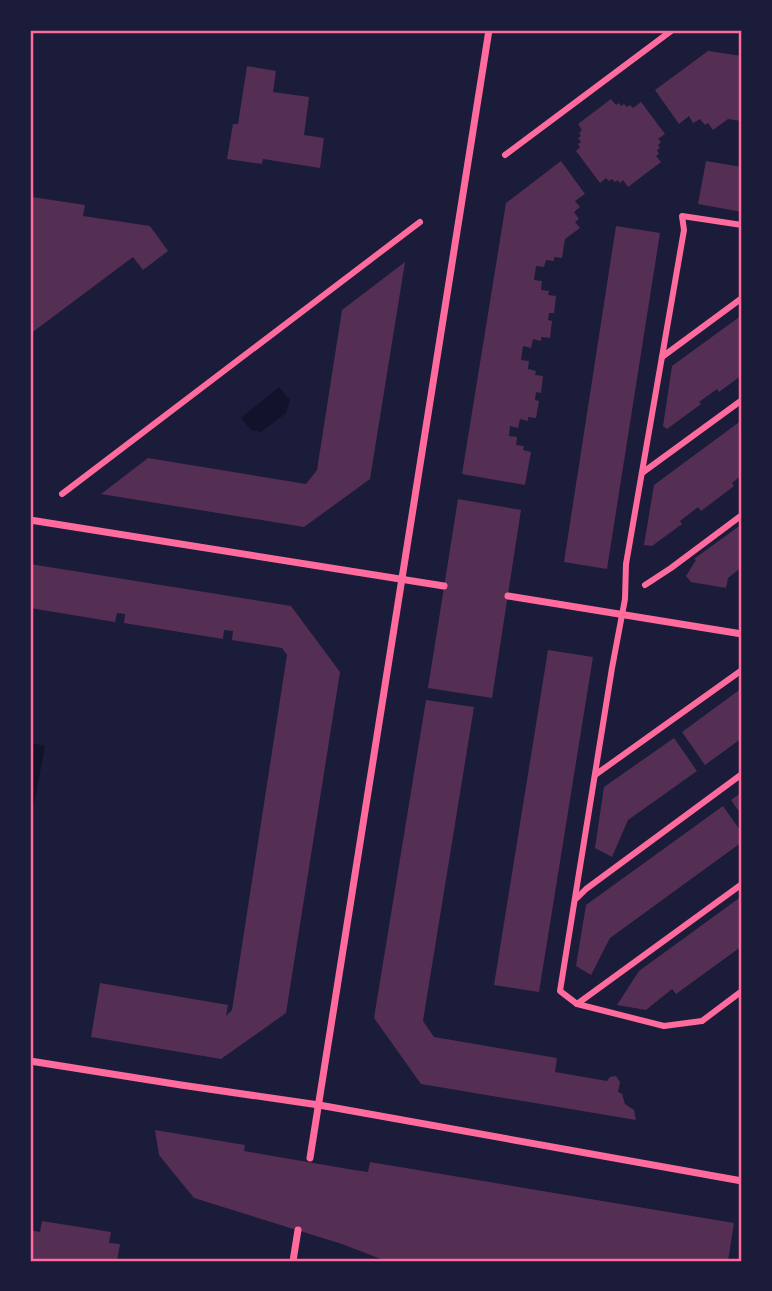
<svg xmlns="http://www.w3.org/2000/svg" width="772" height="1291" viewBox="0 0 772 1291" font-family="'Playfair Display',serif">
  <style>
    .water { fill: #12122b }
    .building { fill: #542f53 }
    .lines { fill: none; stroke-linecap: round; stroke-linejoin: round }
    .pedestrian { stroke: #ff6b9d; stroke-width: 6 }
    .minor { stroke: #ff6b9d; stroke-width: 7 }
    .neatline { fill: none; stroke: #ff6b9d; stroke-width: 2.5 }
  </style>
  <rect width="100%" height="100%" fill="#1b1b3a"/>
  <!-- water -->
  <g class="water">
    <path d="M 279,387 L 290,400 L 286,413 L 261,432 L 251,430 L 241,418 Z"/>
    <path d="M 30,743 L 45,746 L 30,824 Z"/>
  </g>
  <!-- building -->
  <g class="building">
    <path d="M 708,51 L 742,56 L 742,121 L 728,119 L 713,130 L 708,123 L 705,125 L 700,119 L 693,123 L 689,116 L 679,124 L 655,90 Z"/>
    <path d="M 247,66 L 276,71 L 273,92 L 309,97 L 304,135 L 324,138 L 320,168 L 263,159 L 262,164 L 227,159 L 233,124 L 238,124 Z"/>
    <path d="M 611,99 L 616,105 L 619,103 L 621,106 L 624,104 L 627,107 L 630,105 L 633,108 L 641,102 L 665,134 L 658,139 L 661,142 L 658,145 L 660,148 L 657,150 L 659,154 L 656,156 L 661,162 L 628,187 L 623,180 L 620,183 L 618,180 L 615,182 L 612,179 L 609,181 L 606,178 L 600,183 L 576,151 L 580,147 L 578,144 L 581,142 L 578,138 L 581,136 L 579,133 L 582,130 L 578,124 Z"/>
    <path d="M 561,161 L 585,194 L 575,201 L 580,207 L 574,212 L 579,219 L 575,222 L 580,228 L 565,239 L 562,258 L 554,257 L 554,261 L 546,260 L 544,267 L 536,266 L 534,280 L 542,281 L 541,290 L 549,291 L 548,295 L 556,296 L 554,313 L 549,313 L 548,320 L 552,321 L 550,338 L 541,337 L 541,341 L 533,339 L 531,348 L 523,346 L 521,360 L 529,361 L 528,369 L 536,371 L 535,375 L 543,376 L 541,393 L 536,392 L 535,400 L 539,401 L 536,418 L 528,417 L 528,421 L 520,419 L 518,428 L 510,426 L 509,436 L 517,437 L 516,445 L 524,446 L 523,450 L 531,452 L 525,485 L 462,474 L 506,203 Z"/>
    <path d="M 706,161 L 742,167 L 742,212 L 698,204 Z"/>
    <path d="M 32,197 L 85,205 L 83,216 L 150,226 L 168,251 L 143,270 L 133,257 L 30,334 L 30,198 Z"/>
    <path d="M 616,226 L 660,233 L 607,569 L 564,562 Z"/>
    <path d="M 405,262 L 370,479 L 304,527 L 101,494 L 148,458 L 306,484 L 317,470 L 342,310 Z"/>
    <path d="M 742,315 L 742,375 L 719,392 L 717,389 L 699,402 L 701,404 L 667,429 L 663,426 L 672,366 Z"/>
    <path d="M 742,420 L 742,475 L 732,483 L 734,486 L 701,511 L 698,507 L 680,521 L 682,524 L 652,546 L 644,545 L 654,485 Z"/>
    <path d="M 458,499 L 521,510 L 492,698 L 428,688 Z"/>
    <path d="M 742,524 L 742,567 L 728,578 L 726,588 L 691,582 L 686,576 L 696,560 L 694,559 Z"/>
    <path d="M 30,564 L 291,606 L 340,672 L 286,1013 L 221,1059 L 91,1037 L 100,983 L 228,1005 L 226,1016 L 232,1010 L 287,655 L 282,648 L 232,640 L 233,631 L 224,630 L 223,639 L 124,623 L 125,614 L 117,613 L 115,622 L 30,608 Z"/>
    <path d="M 548,650 L 593,657 L 539,992 L 494,985 Z"/>
    <path d="M 742,688 L 742,738 L 705,765 L 682,732 Z"/>
    <path d="M 426,700 L 474,707 L 423,1021 L 434,1037 L 557,1058 L 555,1072 L 607,1081 L 610,1077 L 616,1076 L 620,1082 L 618,1092 L 622,1094 L 625,1104 L 634,1110 L 636,1120 L 421,1084 L 374,1018 Z"/>
    <path d="M 674,738 L 697,771 L 628,820 L 612,857 L 595,848 L 604,787 Z"/>
    <path d="M 742,792 L 742,816 L 731,800 Z"/>
    <path d="M 723,806 L 742,833 L 742,842 L 610,938 L 591,975 L 576,966 L 586,905 Z"/>
    <path d="M 742,896 L 742,946 L 676,994 L 672,989 L 646,1010 L 617,1005 L 639,971 Z"/>
    <path d="M 155,1130 L 245,1145 L 244,1151 L 354,1170 L 368,1172 L 370,1162 L 734,1223 L 728,1261 L 386,1261 L 342,1244 L 194,1198 L 159,1155 Z"/>
    <path d="M 42,1221 L 111,1232 L 109,1243 L 120,1244 L 117,1261 L 30,1261 L 30,1230 L 40,1232 Z"/>
  </g>
  <g class="lines">
    <!-- pedestrian -->
    <g class="pedestrian">
      <path d="M 505,155 L 671,31"/>
      <path d="M 742,225 L 682,216 L 684,230 L 626,564 L 625,599 L 612,668 L 560,991 L 577,1004 L 742,884"/>
      <path d="M 662,357 L 742,298"/>
      <path d="M 642,473 L 742,400"/>
      <path d="M 62,494 L 420,222"/>
      <path d="M 645,585 L 671,568 L 742,515"/>
      <path d="M 595,775 L 742,670"/>
      <path d="M 577,898 L 586,889 L 742,774"/>
      <path d="M 577,1004 L 664,1026 L 702,1021 L 742,991"/>
    </g>
    <!-- minor -->
    <g class="minor">
      <path d="M 30,520 L 444,586"/>
      <path d="M 508,596 L 742,634"/>
      <path d="M 30,1061 L 181,1085 L 319,1105 L 742,1181"/>
      <path d="M 310,1158 L 489,30"/>
      <path d="M 293,1261 L 298,1230"/>
    </g>
  </g>
  <!-- border -->
  <rect width="772" height="1291" fill="none" stroke="#1b1b3a" stroke-width="63"/>
  <rect x="32" y="32" width="708" height="1228" class="neatline"/>
</svg>
